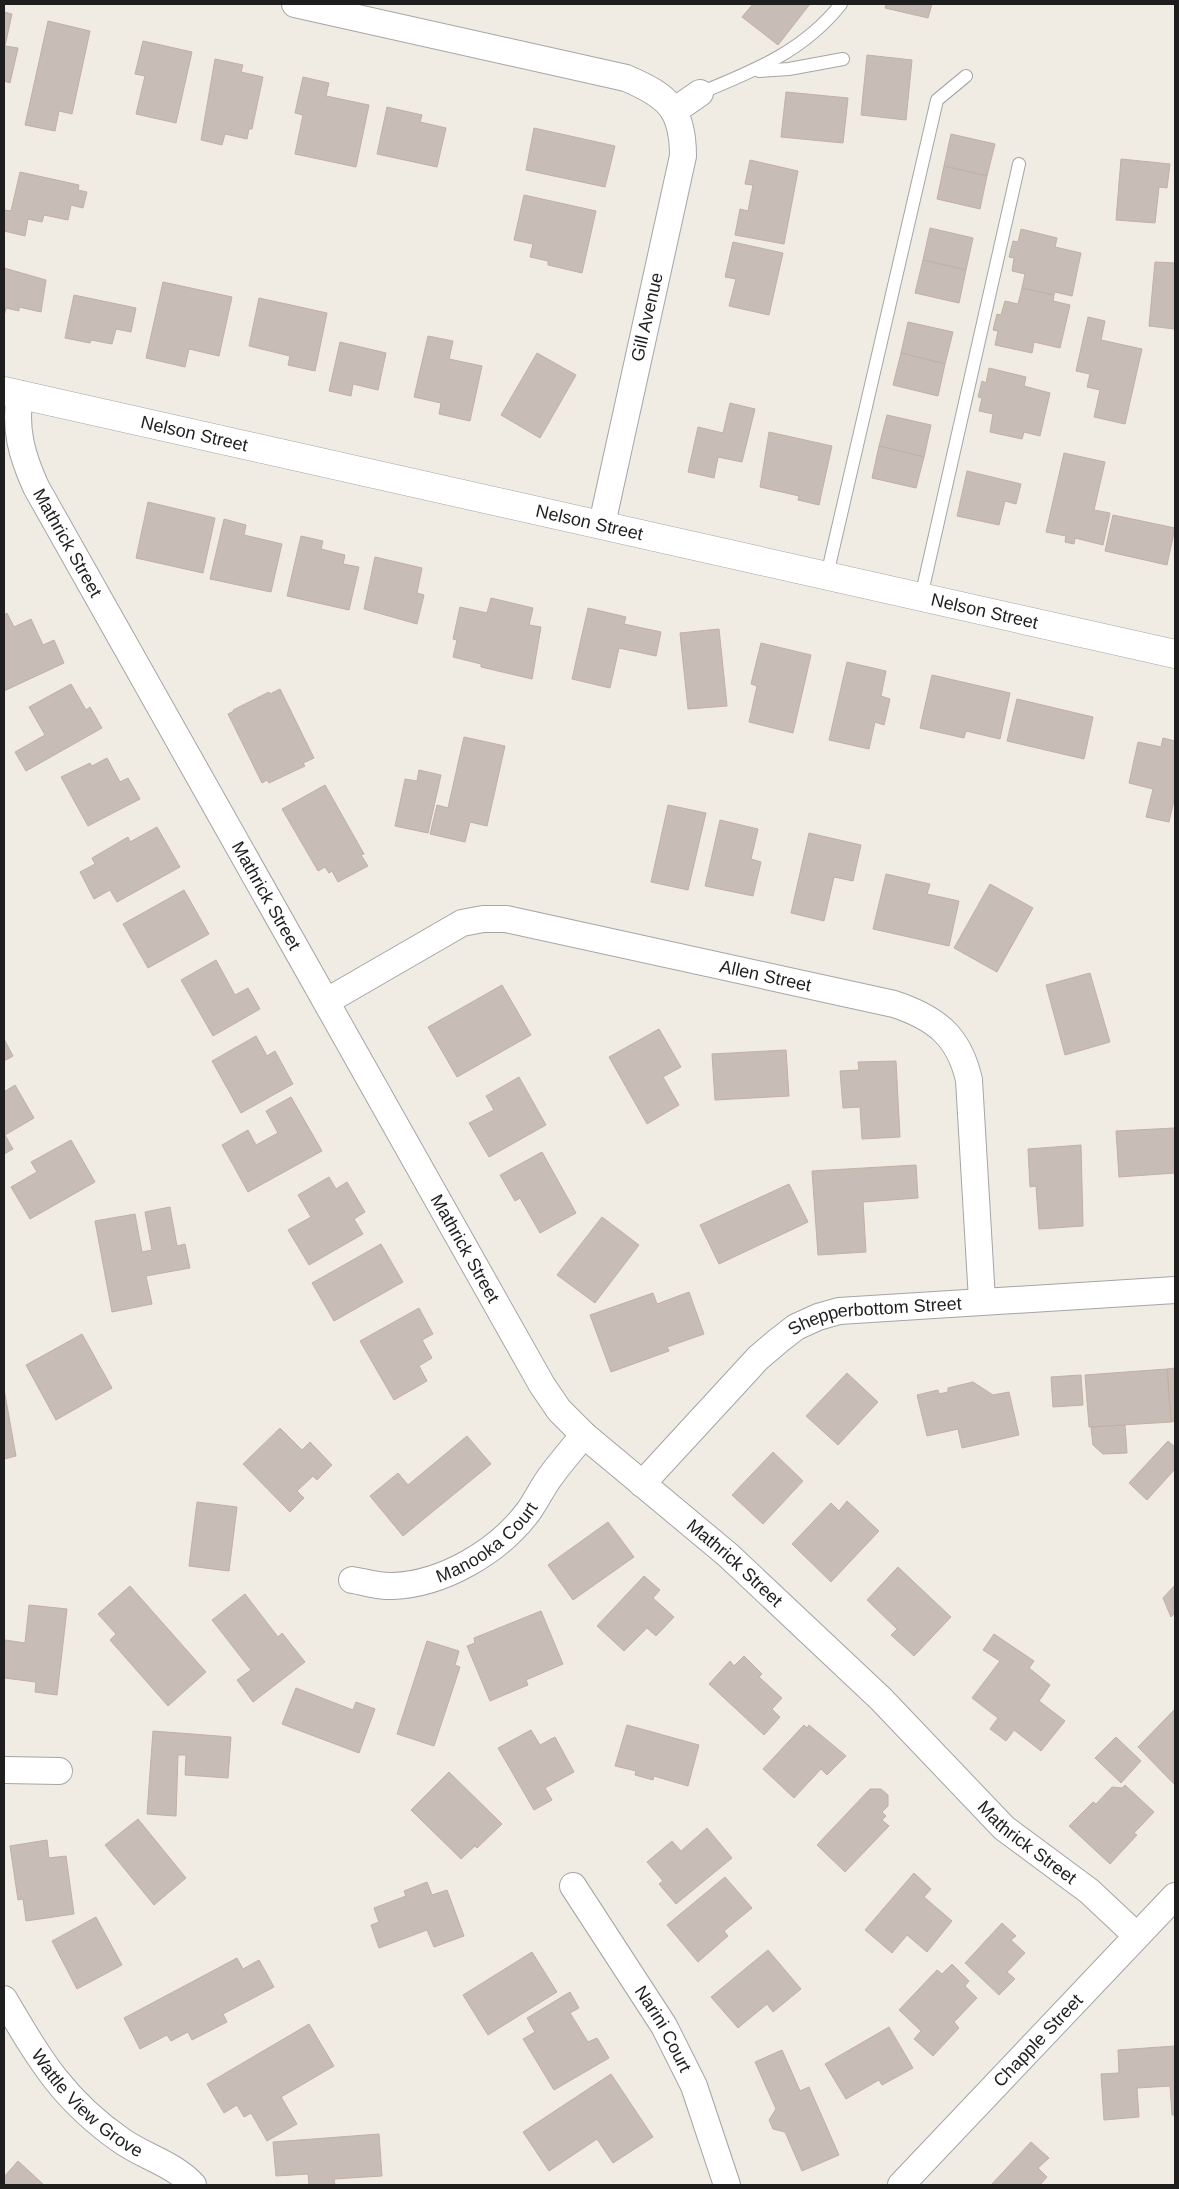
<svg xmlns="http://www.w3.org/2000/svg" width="1179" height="2189" viewBox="0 0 1179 2189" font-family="Arial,sans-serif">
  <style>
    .building { fill: #c8bcb6; stroke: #c2b0a4 }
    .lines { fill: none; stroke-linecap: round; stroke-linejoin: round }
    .service-casing { stroke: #a5a5a5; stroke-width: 14 }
    .minor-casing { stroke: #a5a5a5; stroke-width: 28 }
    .tertiary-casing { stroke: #a5a5a5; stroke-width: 29 }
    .service { stroke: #fff; stroke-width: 12 }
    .minor { stroke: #fff; stroke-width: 26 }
    .tertiary { stroke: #fff; stroke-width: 28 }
    .labels { text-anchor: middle; stroke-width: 4; stroke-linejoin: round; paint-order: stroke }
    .street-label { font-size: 18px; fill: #1e1e1e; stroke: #fff }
  </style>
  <rect width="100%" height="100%" fill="#f0ebe3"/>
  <!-- building -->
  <g class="building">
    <path d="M 753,4 L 810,4 L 778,45 L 742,17 Z"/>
    <path d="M 886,4 L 932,4 L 928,18 L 885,8 Z"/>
    <path d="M 4,12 L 12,14 L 5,46 L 18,48 L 10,83 L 4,81 Z"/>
    <path d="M 48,21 L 90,31 L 72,114 L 59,111 L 55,131 L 25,125 Z"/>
    <path d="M 143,41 L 192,52 L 176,123 L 136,114 L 145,76 L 135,74 Z"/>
    <path d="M 867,55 L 912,60 L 906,120 L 861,115 Z"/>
    <path d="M 215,59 L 243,65 L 241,72 L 263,77 L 252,129 L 249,129 L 247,139 L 225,134 L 222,145 L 201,140 Z"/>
    <path d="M 303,77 L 329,83 L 326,96 L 369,105 L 356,167 L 295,154 L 303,115 L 295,113 Z"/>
    <path d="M 786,92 L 848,98 L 843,143 L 781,137 Z"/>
    <path d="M 387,107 L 422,115 L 420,122 L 446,128 L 437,167 L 377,154 Z"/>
    <path d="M 534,128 L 615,146 L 605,187 L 526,170 Z"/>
    <path d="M 951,134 L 995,144 L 987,176 L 944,166 Z"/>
    <path d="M 1121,159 L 1170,164 L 1167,188 L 1159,187 L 1155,223 L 1116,220 Z"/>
    <path d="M 750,160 L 798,171 L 784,244 L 735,235 L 740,209 L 748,211 L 753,185 L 745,184 Z"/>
    <path d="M 944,166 L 987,176 L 980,209 L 937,199 Z"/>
    <path d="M 20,172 L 79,185 L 78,190 L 87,192 L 83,208 L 71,205 L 68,220 L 44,215 L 42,222 L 28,219 L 25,236 L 4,231 L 4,210 L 11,211 Z"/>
    <path d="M 524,195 L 596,211 L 582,273 L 548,265 L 548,261 L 530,257 L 533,244 L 514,240 Z"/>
    <path d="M 930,228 L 973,238 L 966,270 L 923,260 Z"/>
    <path d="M 1021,229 L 1057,238 L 1055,247 L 1081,253 L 1072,296 L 1055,292 L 1054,295 L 1022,288 L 1025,274 L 1012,271 L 1014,258 L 1009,257 L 1013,241 L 1018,242 Z"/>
    <path d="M 733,242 L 783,253 L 769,315 L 729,306 L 736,279 L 725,277 Z"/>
    <path d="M 923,260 L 966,270 L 959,303 L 915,293 Z"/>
    <path d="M 1155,262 L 1175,263 L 1175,329 L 1149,326 Z"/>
    <path d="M 4,268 L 46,280 L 41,312 L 19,307 L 19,311 L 6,308 L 4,316 Z"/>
    <path d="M 163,282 L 232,297 L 219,356 L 189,349 L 185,367 L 146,358 Z"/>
    <path d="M 1022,288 L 1054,295 L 1053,301 L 1070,305 L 1060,348 L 1034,342 L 1032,353 L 995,345 L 998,331 L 993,330 L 997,314 L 1001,315 L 1005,301 L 1018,304 Z"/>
    <path d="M 74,295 L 136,308 L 131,332 L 116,329 L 112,344 L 91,340 L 90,343 L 65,338 Z"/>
    <path d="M 259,298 L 327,313 L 315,371 L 288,365 L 290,356 L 249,346 Z"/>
    <path d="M 1088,317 L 1105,321 L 1101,340 L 1142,349 L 1125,424 L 1094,417 L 1100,390 L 1087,387 L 1090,374 L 1076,371 Z"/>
    <path d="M 908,322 L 953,332 L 945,364 L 901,353 Z"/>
    <path d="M 428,336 L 453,341 L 449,359 L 482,366 L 470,421 L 439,414 L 441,403 L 414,397 Z"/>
    <path d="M 340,342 L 386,353 L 378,390 L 353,384 L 351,396 L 329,391 Z"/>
    <path d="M 537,353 L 576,375 L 540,438 L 501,415 Z"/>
    <path d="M 901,353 L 945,364 L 938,396 L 893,385 Z"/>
    <path d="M 989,368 L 1026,377 L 1024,386 L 1050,393 L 1040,436 L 1024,432 L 1022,439 L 990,432 L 993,414 L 979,411 L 982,398 L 978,397 L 982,381 L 986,383 Z"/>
    <path d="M 730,403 L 755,409 L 742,462 L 718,457 L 714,478 L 688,472 L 698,427 L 723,433 Z"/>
    <path d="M 887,415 L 931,425 L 924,457 L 879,446 Z"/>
    <path d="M 769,432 L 832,446 L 819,505 L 798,500 L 799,496 L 760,487 Z"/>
    <path d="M 879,446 L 924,457 L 916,488 L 872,478 Z"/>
    <path d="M 1064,453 L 1105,462 L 1094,510 L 1110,513 L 1103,545 L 1075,538 L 1074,544 L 1065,542 L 1066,536 L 1046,532 Z"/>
    <path d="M 967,471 L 1021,484 L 1016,504 L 1005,501 L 999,525 L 957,516 Z"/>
    <path d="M 148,502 L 215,518 L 203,573 L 136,558 Z"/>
    <path d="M 1113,515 L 1175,528 L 1167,565 L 1105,551 Z"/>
    <path d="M 224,519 L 246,525 L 244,535 L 282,544 L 271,592 L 210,579 Z"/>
    <path d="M 301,536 L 323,541 L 321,549 L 345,555 L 343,564 L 359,567 L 349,610 L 287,596 Z"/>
    <path d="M 375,557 L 422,568 L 417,593 L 424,595 L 417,624 L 364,609 Z"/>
    <path d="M 491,598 L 533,608 L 529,625 L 541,627 L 532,679 L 481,667 L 481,664 L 453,657 L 457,640 L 453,639 L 460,607 L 487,613 Z"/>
    <path d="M 588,608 L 626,617 L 624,624 L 661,632 L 656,656 L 619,648 L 610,688 L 572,679 Z"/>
    <path d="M 7,613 L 14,627 L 31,619 L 43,645 L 54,640 L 64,663 L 4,691 L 4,615 Z"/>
    <path d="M 719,629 L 727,706 L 688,709 L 680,633 Z"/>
    <path d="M 761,643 L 811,655 L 793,733 L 749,722 L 757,686 L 751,684 Z"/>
    <path d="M 847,662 L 886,671 L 881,696 L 890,699 L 884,725 L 875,722 L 869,749 L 829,740 Z"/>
    <path d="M 932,675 L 1010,693 L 1000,739 L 966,731 L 964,738 L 920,728 Z"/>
    <path d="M 71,684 L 86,710 L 90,707 L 102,728 L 26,771 L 15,752 L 45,735 L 29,707 Z"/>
    <path d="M 280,689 L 314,758 L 303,763 L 305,766 L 269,783 L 267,780 L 262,783 L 228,714 L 234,711 L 233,710 L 269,692 L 270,694 Z"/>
    <path d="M 1017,699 L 1093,717 L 1084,759 L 1007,741 Z"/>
    <path d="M 464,737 L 505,746 L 487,826 L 470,822 L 465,842 L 430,834 L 437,805 L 448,808 Z"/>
    <path d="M 1163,738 L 1175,741 L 1175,796 L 1169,822 L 1146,817 L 1153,789 L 1129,783 L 1138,742 L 1161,747 Z"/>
    <path d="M 107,758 L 120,782 L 128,778 L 140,799 L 88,826 L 61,777 L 90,763 L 92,766 Z"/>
    <path d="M 419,770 L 441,775 L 428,833 L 395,826 L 405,779 L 417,781 Z"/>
    <path d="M 325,785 L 364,854 L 361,855 L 368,866 L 338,882 L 332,871 L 329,873 L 325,867 L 318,871 L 282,809 Z"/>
    <path d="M 668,805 L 706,813 L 688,890 L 651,882 Z"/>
    <path d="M 720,820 L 758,829 L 751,859 L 761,862 L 753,896 L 705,886 Z"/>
    <path d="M 157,827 L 180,867 L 117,902 L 110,890 L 94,899 L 80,872 L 95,864 L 92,858 L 128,837 L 130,842 Z"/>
    <path d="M 809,833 L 861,845 L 853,881 L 834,877 L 824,921 L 791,913 Z"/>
    <path d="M 886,874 L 930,884 L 927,894 L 959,901 L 949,946 L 873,929 Z"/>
    <path d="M 990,884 L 1033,908 L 997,972 L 954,948 Z"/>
    <path d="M 184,890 L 209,934 L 148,968 L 123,924 Z"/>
    <path d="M 216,960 L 235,995 L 248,988 L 260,1009 L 213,1036 L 181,980 Z"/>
    <path d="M 1090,973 L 1110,1042 L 1065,1055 L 1046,985 Z"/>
    <path d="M 502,985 L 531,1035 L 457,1077 L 428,1027 Z"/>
    <path d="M 659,1029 L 681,1067 L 663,1077 L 679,1105 L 647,1124 L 609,1057 Z"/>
    <path d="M 256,1036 L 267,1056 L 275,1051 L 293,1084 L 241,1113 L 212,1061 Z"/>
    <path d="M 4,1039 L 13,1056 L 4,1061 Z"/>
    <path d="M 786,1050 L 789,1096 L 715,1100 L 712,1054 Z"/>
    <path d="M 896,1061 L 900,1137 L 862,1139 L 860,1107 L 843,1108 L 840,1071 L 859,1070 L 858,1062 Z"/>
    <path d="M 519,1077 L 546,1125 L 489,1157 L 469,1123 L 494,1110 L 486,1096 Z"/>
    <path d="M 15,1085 L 34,1118 L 5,1135 L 13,1149 L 4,1154 L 4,1092 Z"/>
    <path d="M 291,1097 L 322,1151 L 248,1192 L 222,1145 L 248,1130 L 256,1145 L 278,1133 L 266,1111 Z"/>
    <path d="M 1175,1128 L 1175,1173 L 1119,1177 L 1116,1131 Z"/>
    <path d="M 71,1140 L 95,1182 L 30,1219 L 11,1187 L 37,1172 L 31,1162 Z"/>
    <path d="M 1081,1145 L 1083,1226 L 1039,1229 L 1036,1186 L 1030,1187 L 1028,1149 Z"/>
    <path d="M 542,1152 L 576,1213 L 540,1233 L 520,1198 L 515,1201 L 500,1175 Z"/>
    <path d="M 916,1165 L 918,1198 L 863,1202 L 866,1252 L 818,1255 L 812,1171 Z"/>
    <path d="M 329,1177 L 336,1189 L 347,1182 L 365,1212 L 354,1219 L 363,1234 L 309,1265 L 288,1230 L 311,1217 L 298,1195 Z"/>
    <path d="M 789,1184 L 808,1222 L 719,1264 L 700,1225 Z"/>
    <path d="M 170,1207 L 177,1246 L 185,1244 L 190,1268 L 146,1276 L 152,1304 L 112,1312 L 95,1221 L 135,1214 L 142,1252 L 152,1250 L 145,1212 Z"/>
    <path d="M 602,1217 L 639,1245 L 595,1303 L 557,1275 Z"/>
    <path d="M 381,1244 L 403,1282 L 334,1321 L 312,1283 Z"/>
    <path d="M 689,1292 L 704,1334 L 667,1347 L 669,1351 L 611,1372 L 590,1315 L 653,1293 L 657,1304 Z"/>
    <path d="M 419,1308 L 433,1334 L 422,1340 L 432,1358 L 419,1366 L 427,1381 L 394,1400 L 360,1341 Z"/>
    <path d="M 82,1334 L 112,1388 L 56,1420 L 26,1365 Z"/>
    <path d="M 1175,1368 L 1175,1421 L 1171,1422 L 1167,1369 Z"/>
    <path d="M 1167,1369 L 1171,1422 L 1089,1427 L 1085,1375 Z"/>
    <path d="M 847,1373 L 878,1402 L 838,1445 L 806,1416 Z"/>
    <path d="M 1081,1375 L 1083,1405 L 1053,1407 L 1051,1377 Z"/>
    <path d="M 973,1382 L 993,1395 L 1009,1392 L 1019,1435 L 962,1448 L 958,1429 L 927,1436 L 917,1395 L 938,1390 L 939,1394 L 948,1392 L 948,1388 Z"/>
    <path d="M 4,1389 L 16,1456 L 4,1459 Z"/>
    <path d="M 1125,1425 L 1127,1453 L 1103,1454 L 1093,1445 L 1091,1427 Z"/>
    <path d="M 280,1428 L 302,1450 L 310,1442 L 332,1465 L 317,1480 L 313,1476 L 297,1491 L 304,1498 L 290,1512 L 243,1464 Z"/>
    <path d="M 467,1436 L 491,1464 L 403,1536 L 370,1496 L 398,1473 L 408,1485 Z"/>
    <path d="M 1168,1441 L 1175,1447 L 1175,1469 L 1147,1500 L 1129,1483 Z"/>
    <path d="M 773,1452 L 803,1481 L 763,1524 L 732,1495 Z"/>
    <path d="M 847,1501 L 879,1531 L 831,1582 L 792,1544 L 831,1503 L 839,1511 Z"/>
    <path d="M 197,1502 L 237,1507 L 229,1571 L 189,1566 Z"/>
    <path d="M 608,1522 L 634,1557 L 573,1600 L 548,1565 Z"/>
    <path d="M 898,1567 L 951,1617 L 914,1656 L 891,1635 L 897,1629 L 867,1600 Z"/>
    <path d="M 644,1576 L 660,1590 L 653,1598 L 674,1617 L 656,1636 L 647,1628 L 624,1651 L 597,1626 Z"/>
    <path d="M 1175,1585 L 1175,1613 L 1171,1617 L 1163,1598 Z"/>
    <path d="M 130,1586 L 206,1672 L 168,1706 L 110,1640 L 116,1634 L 98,1614 Z"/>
    <path d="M 245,1594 L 278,1637 L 282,1633 L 305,1662 L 253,1702 L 237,1680 L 251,1670 L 212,1620 Z"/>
    <path d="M 29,1605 L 67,1609 L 57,1695 L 35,1692 L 36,1682 L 4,1678 L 5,1640 L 25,1643 Z"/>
    <path d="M 541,1611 L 563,1664 L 526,1680 L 528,1685 L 490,1701 L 467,1646 L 475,1643 L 474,1638 Z"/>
    <path d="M 994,1634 L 1034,1661 L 1029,1668 L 1050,1685 L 1039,1701 L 1065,1721 L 1041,1751 L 1014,1730 L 1006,1741 L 990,1729 L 998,1718 L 972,1698 L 1000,1661 L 983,1650 Z"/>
    <path d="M 427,1641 L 459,1651 L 455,1665 L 460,1667 L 434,1746 L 397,1734 Z"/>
    <path d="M 744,1656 L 762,1674 L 759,1677 L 782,1698 L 772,1709 L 780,1717 L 764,1735 L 709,1684 L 730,1661 L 734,1666 Z"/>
    <path d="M 296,1688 L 353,1710 L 356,1702 L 375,1709 L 359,1753 L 282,1724 Z"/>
    <path d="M 1175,1709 L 1175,1785 L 1138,1747 Z"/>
    <path d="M 627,1725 L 699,1745 L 688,1786 L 654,1776 L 653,1780 L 635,1775 L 636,1771 L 615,1766 Z"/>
    <path d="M 804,1725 L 807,1728 L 809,1725 L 846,1756 L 827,1775 L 821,1769 L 794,1798 L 763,1769 Z"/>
    <path d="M 531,1730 L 540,1745 L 555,1737 L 574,1772 L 545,1788 L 552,1800 L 534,1810 L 498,1748 Z"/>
    <path d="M 153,1731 L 231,1737 L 228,1778 L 185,1775 L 186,1755 L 178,1755 L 176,1816 L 147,1814 Z"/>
    <path d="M 1116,1737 L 1141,1761 L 1121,1783 L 1095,1758 Z"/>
    <path d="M 449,1772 L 502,1824 L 477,1848 L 475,1846 L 461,1859 L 411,1810 Z"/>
    <path d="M 1125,1785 L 1154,1812 L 1134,1833 L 1137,1835 L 1110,1864 L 1069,1826 L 1093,1802 L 1096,1804 L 1112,1787 L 1122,1788 Z"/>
    <path d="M 870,1789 L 881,1789 L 888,1795 L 888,1806 L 882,1812 L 886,1816 L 882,1820 L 889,1826 L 845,1872 L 817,1845 Z"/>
    <path d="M 138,1819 L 186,1878 L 154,1905 L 105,1845 Z"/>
    <path d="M 707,1828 L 732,1858 L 676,1904 L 659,1884 L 663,1881 L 647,1862 L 672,1841 L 681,1851 Z"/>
    <path d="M 47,1840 L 49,1858 L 66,1856 L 74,1914 L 26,1921 L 23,1899 L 18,1900 L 10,1846 Z"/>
    <path d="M 914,1873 L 931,1889 L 924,1897 L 952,1921 L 927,1952 L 907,1935 L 892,1953 L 865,1930 Z"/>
    <path d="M 725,1877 L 752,1908 L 724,1931 L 728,1936 L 698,1962 L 667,1925 Z"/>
    <path d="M 427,1882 L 432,1895 L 447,1890 L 464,1936 L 434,1947 L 427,1930 L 379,1948 L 371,1925 L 379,1922 L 374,1908 L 406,1896 L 404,1891 Z"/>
    <path d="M 96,1917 L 122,1965 L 77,1989 L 52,1941 Z"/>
    <path d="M 1002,1923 L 1016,1936 L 1011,1940 L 1025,1953 L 1007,1972 L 1015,1979 L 999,1995 L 965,1963 Z"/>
    <path d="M 768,1950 L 801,1989 L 773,2012 L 767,2004 L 738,2028 L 711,1997 Z"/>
    <path d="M 532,1952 L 557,1992 L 488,2035 L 463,1995 Z"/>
    <path d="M 237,1958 L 243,1969 L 259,1960 L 274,1987 L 223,2014 L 227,2022 L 192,2040 L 188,2032 L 171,2041 L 167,2035 L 140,2049 L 124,2018 Z"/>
    <path d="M 952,1964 L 969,1981 L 965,1986 L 977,1998 L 954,2022 L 959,2028 L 933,2056 L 914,2039 L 921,2031 L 899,2010 L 937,1970 L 942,1974 Z"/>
    <path d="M 570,1992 L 579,2008 L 570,2013 L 588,2042 L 597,2038 L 609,2058 L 554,2090 L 523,2039 L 535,2032 L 527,2018 Z"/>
    <path d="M 309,2024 L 334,2066 L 281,2097 L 297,2124 L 267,2141 L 251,2113 L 244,2117 L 237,2105 L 224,2113 L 207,2084 Z"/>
    <path d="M 889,2027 L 913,2068 L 882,2085 L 879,2080 L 846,2099 L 825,2064 Z"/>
    <path d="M 1175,2046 L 1175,2115 L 1172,2115 L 1170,2086 L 1137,2088 L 1139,2117 L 1104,2120 L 1101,2074 L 1119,2073 L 1118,2050 Z"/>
    <path d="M 782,2050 L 800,2091 L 809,2087 L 839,2155 L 802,2171 L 785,2132 L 773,2129 L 769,2120 L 776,2109 L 755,2062 Z"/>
    <path d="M 611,2074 L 653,2137 L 613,2163 L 597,2139 L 549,2171 L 523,2132 Z"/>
    <path d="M 379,2134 L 382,2176 L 334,2179 L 335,2185 L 309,2185 L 308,2174 L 276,2176 L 273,2142 Z"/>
    <path d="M 1031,2142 L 1049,2158 L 1038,2168 L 1047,2177 L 1040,2185 L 991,2185 Z"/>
    <path d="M 18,2161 L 44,2185 L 4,2185 L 4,2177 Z"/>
  </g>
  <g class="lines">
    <defs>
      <g id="service">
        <path d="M 759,71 L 789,69 L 843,59"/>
        <path d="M 700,93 C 754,71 804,51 841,4"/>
        <path d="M 827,575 L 937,100 L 966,76"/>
        <path d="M 921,597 L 1019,164"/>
      </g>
      <g id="minor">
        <path d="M 295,4 L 626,78 C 668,96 683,109 683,156 L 602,524"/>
        <path d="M 674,111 L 700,93"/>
        <path id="s1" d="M 20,394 C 14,429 22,456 36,487 L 542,1385 L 559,1410 L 584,1435 L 728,1555 L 881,1699 L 1004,1828 L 1089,1891 L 1137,1936"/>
        <path id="s2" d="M 327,1001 L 462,923 L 483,919 L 506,919 L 894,1004 C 936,1018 959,1036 969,1080 L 982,1300"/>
        <path id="s3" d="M 642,1484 L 758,1358 L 778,1341 L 796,1327 L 818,1317 L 839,1311 L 1175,1290"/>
        <path id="s4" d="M 352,1580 C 365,1582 380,1587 393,1586 C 443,1584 498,1552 528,1512 C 536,1501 542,1488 550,1477 C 561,1462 572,1449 584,1435"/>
        <path d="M 4,1770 L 59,1771"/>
        <path id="s5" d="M 573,1886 L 664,2026 L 694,2086 L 727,2185"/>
        <path id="s6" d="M 4,1999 C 40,2060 63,2100 122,2141 C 145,2157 174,2164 193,2185"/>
        <path id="s7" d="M 901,2185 L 1175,1896"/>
      </g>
      <g id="tertiary">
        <path id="s8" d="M 4,391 L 1175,654"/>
      </g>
    </defs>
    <!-- service casing -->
    <use href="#service" class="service-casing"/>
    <!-- minor casing -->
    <use href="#minor" class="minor-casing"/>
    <!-- tertiary casing -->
    <use href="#tertiary" class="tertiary-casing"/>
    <!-- service -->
    <use href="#service" class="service"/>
    <!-- minor -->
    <use href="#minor" class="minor"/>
    <!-- tertiary -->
    <use href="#tertiary" class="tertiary"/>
  </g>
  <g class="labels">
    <!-- street labels -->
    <g class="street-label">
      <text transform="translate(647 317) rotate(-77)" y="6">Gill Avenue</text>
      <text dy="6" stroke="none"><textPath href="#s8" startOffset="195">Nelson Street</textPath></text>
      <text dy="6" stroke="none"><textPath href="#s8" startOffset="600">Nelson Street</textPath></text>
      <text dy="6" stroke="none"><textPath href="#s1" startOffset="160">Mathrick Street</textPath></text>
      <text dy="6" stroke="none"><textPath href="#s8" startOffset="1005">Nelson Street</textPath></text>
      <text dy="6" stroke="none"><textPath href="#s1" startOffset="565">Mathrick Street</textPath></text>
      <text dy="6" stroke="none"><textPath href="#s2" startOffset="466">Allen Street</textPath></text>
      <text dy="6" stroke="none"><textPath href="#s1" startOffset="970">Mathrick Street</textPath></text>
      <text dy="6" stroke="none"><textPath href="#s3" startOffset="301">Shepperbottom Street</textPath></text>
      <text dy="6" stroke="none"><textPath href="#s4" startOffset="148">Manooka Court</textPath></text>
      <text dy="6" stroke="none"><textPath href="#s1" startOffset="1390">Mathrick Street</textPath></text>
      <text dy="6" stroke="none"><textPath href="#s1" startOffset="1795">Mathrick Street</textPath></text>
      <text dy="6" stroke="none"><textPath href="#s5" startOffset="169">Narini Court</textPath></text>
      <text dy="6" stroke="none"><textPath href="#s7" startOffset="199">Chapple Street</textPath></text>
      <text dy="6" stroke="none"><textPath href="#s6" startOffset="135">Wattle View Grove</textPath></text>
    </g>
  </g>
  <!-- border -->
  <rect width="1179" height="2189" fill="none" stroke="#1e1e1e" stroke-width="10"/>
</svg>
